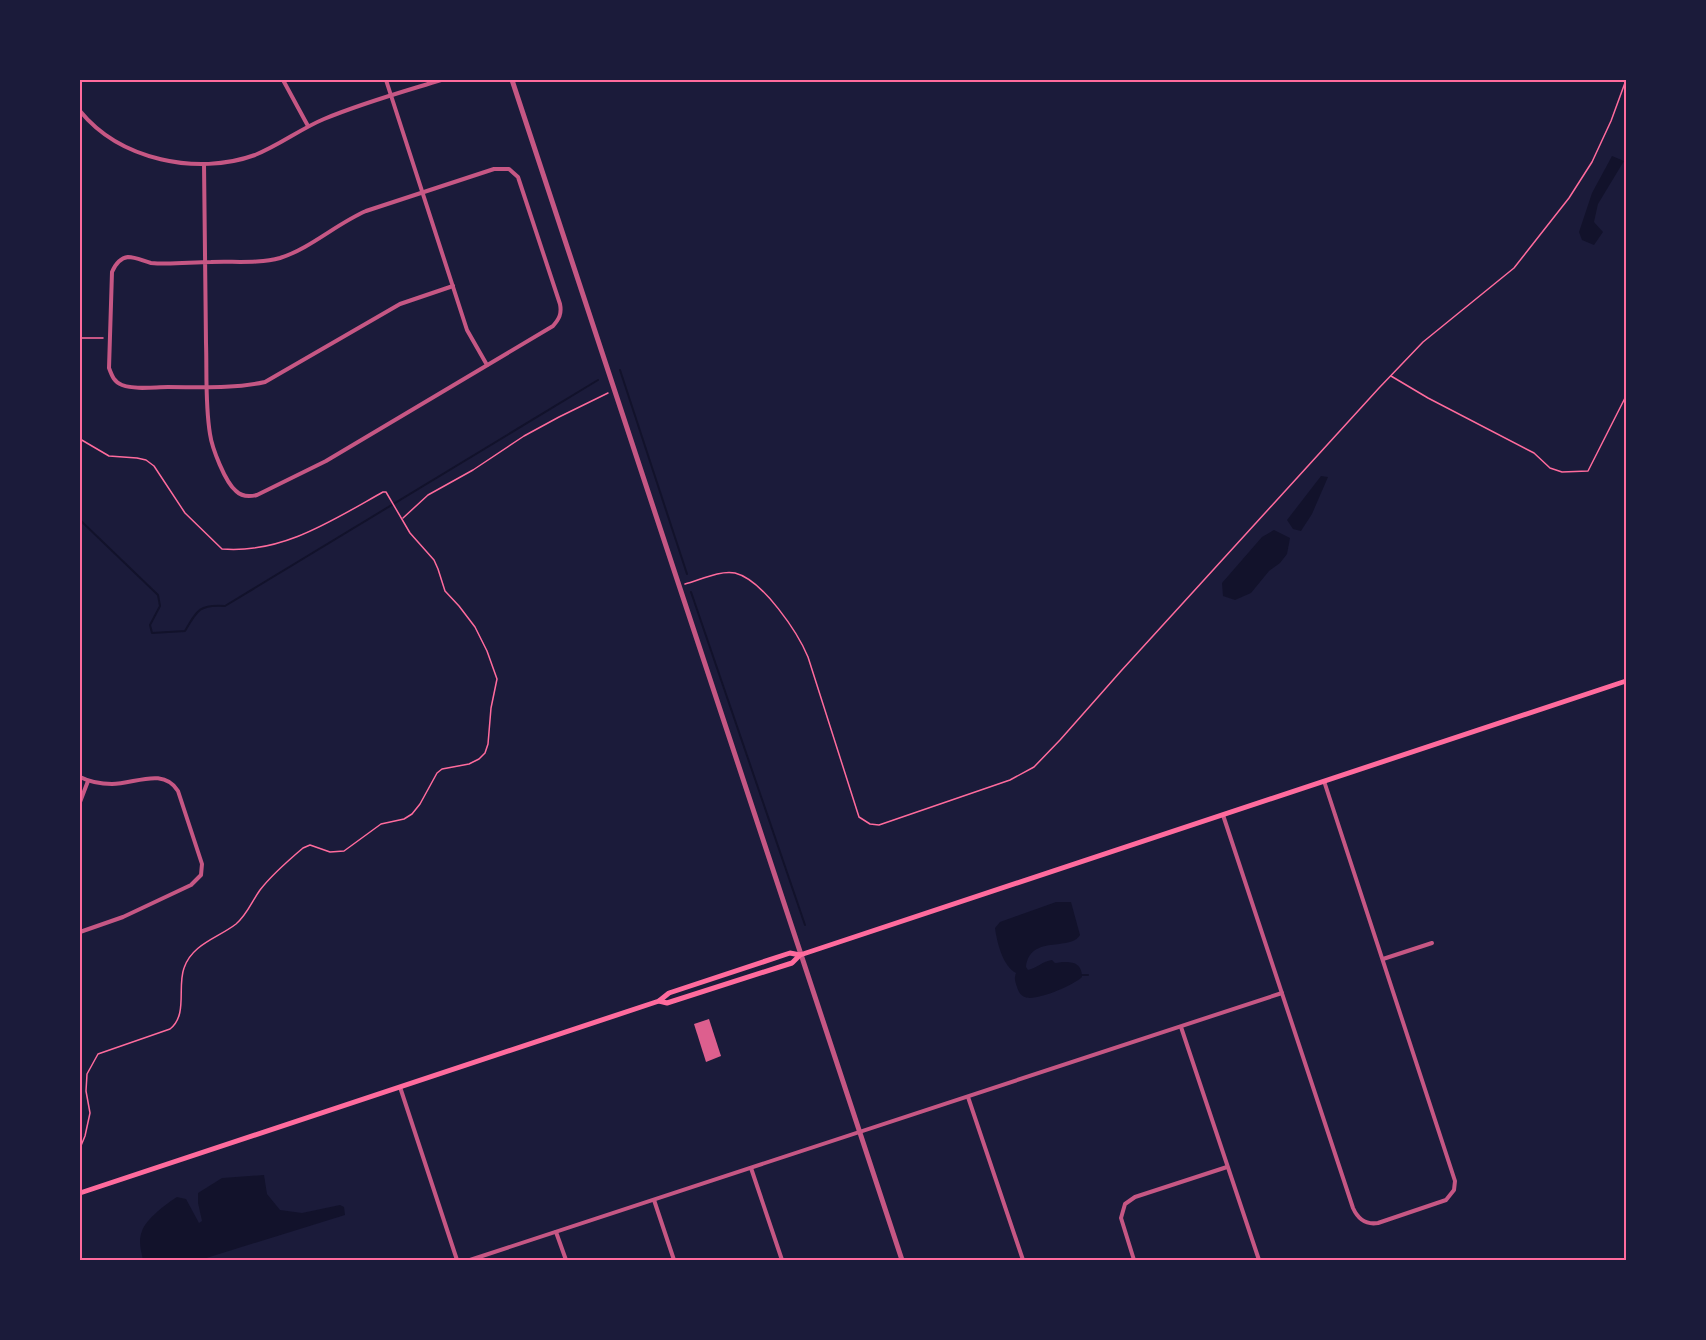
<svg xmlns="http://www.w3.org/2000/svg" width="1706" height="1340" viewBox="0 0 1706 1340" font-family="'Archivo Narrow',sans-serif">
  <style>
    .water { fill: #12122b }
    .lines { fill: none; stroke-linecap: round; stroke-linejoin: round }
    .stream { stroke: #12122b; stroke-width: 2 }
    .building { fill: #dd5f8e }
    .path { stroke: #ff6b9d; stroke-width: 1.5 }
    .minor { stroke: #c65784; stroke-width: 4 }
    .tertiary { stroke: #c65784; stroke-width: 5 }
    .secondary { stroke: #ff6b9d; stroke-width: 5 }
    .neatline { fill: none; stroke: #ff6b9d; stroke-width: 2 }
  </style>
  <rect width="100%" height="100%" fill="#1b1b3a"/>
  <!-- water -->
  <g class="water">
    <path d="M 1612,156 L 1624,161 L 1598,204 L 1594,222 L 1603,232 L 1594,245 L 1582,240 L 1579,232 L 1592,193 Z"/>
    <path d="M 1321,476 L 1328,477 L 1312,514 L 1301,531 L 1293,529 L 1287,520 Z"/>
    <path d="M 1274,530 L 1290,538 L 1287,554 L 1280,563 L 1269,571 L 1251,593 L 1235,600 L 1223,596 L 1222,583 L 1262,537 Z"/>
    <path d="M 1056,902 L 1071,902 L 1080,935 C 1070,952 1030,934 1026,967 L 1028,970 C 1037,968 1043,961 1052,960 L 1055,963 C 1068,961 1082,960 1082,977 C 1074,985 1035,1002 1025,997 C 1021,996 1018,991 1017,987 C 1015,981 1014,979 1016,973 C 1003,966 997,943 995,928 L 1000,922 Z"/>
    <path d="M 264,1175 L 267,1194 L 280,1210 L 302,1213 L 340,1205 L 344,1207 L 345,1215 L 200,1260 L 143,1260 C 141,1251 138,1241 142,1231 C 146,1219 167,1203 177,1197 L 186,1199 L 199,1223 L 202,1221 L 198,1203 L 198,1193 L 222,1178 Z"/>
  </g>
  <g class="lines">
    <!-- stream -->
    <g class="stream">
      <path d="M 620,370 L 687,574"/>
      <path d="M 80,520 L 158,595 L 160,606 L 150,625 L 152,633 L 185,631 C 197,610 200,604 225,606 L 598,380"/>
      <path d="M 691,592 L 805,925"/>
      <path d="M 1082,975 L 1088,975"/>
    </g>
  </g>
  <!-- building -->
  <path class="building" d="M 709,1019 L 721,1056 L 706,1062 L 694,1024 Z"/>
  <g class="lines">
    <!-- path -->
    <g class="path">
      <path d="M 80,338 L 103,338"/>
      <path d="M 1391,376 L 1428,398 L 1534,453 L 1550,468 L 1562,472 L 1588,471 L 1626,396"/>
      <path d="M 80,439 L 109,456 L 137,458 L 146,460 L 154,466 L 185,513 L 222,549 C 282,554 333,520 383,492 L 386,492 L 410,533 L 434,560 L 438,569 L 445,591 L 459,606 L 475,627 L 487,651 L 497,679 L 491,708 L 488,744 L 485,753 L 479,759 L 469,764 L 442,769 L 437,773 L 420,804 L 412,814 L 404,819 L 381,824 L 344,851 L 330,852 L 310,845 L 303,848 C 290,859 270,877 260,890 C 252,901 247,915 236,924 C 218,938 192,944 184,968 C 177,987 188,1015 170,1029 L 98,1054 L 87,1074 L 86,1091 L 90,1113 L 85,1136 L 80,1148"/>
      <path d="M 403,518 L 428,495 L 473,470 L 524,436 L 559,417 L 608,393"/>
      <path d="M 685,584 C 700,580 720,570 735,573 C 763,580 798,633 808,657 L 859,817 L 870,824 L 879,825 L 1010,780 L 1034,767 L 1060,740 L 1121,671 L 1379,388 L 1423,342 L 1514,268 L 1569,198 L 1592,162 L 1611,121 L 1626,80"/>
    </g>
    <!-- minor -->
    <g class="minor">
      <path d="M 283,80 L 308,126"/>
      <path d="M 386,80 L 467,330 L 487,365"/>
      <path d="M 80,111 C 120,160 197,176 255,155 C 280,145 300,129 324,119 C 362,103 402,92 441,80"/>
      <path d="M 204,165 C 205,224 205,283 206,343 C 207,372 205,404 210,434 C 212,448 225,482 236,491 C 242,497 249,497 257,495 L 326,461 L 553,326 C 559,319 562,314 560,304 L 518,177 L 509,169 L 494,169 L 366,211 C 336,224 311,248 280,258 C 259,264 233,261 211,262 C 192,262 170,265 151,263 C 143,261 136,257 128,257 C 120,258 115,265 112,272 L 109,368 C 112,376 114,382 122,385 C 136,390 154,387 168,387 C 200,387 234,389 265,382 L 400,304 L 453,286"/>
      <path d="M 80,777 C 90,782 101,784 112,784 C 135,784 163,767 178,791 L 202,864 L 201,875 L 191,885 L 123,917 L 80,932"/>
      <path d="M 80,802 L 88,781"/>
      <path d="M 1223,815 L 1353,1208 C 1358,1219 1366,1225 1378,1223 L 1446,1200 L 1454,1190 L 1455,1181 L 1324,781"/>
      <path d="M 1383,959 L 1432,943"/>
      <path d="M 1181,1027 L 1259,1260"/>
      <path d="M 400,1087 L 457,1260"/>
      <path d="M 968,1097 L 1023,1260"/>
      <path d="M 751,1168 L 782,1260"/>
      <path d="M 654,1200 L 674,1260"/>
      <path d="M 556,1232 L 566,1260"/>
      <path d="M 470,1260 L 1282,993"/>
      <path d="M 1134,1260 L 1121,1218 L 1125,1204 L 1135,1197 L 1227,1167"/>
    </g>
    <!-- tertiary -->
    <path class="tertiary" d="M 512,80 L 902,1260"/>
    <!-- secondary -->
    <g class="secondary">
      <path d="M 659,1001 L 667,1003 L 792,963 L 800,955"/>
      <path d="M 80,1193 L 659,1001 L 669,993 L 790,953 L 800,955 L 1626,681"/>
    </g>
  </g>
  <!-- border -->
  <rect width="1706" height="1340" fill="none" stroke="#1b1b3a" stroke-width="162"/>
  <rect x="81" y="81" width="1544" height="1178" class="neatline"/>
</svg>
